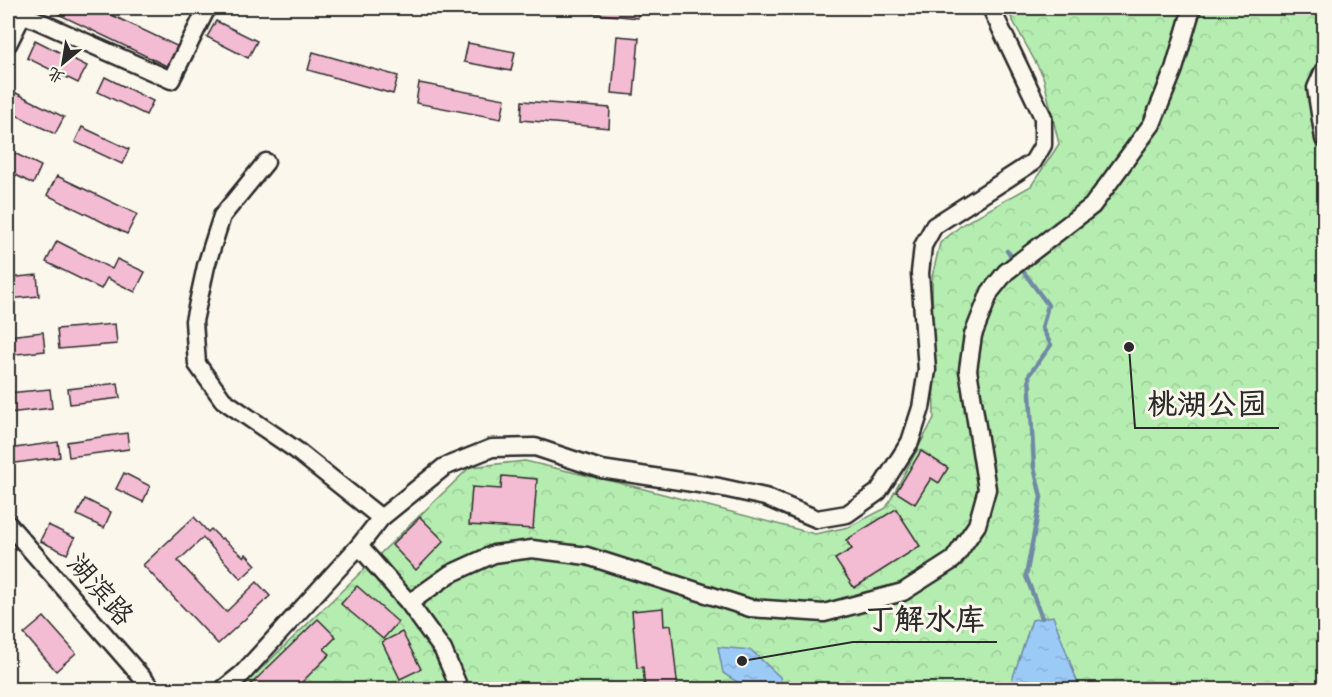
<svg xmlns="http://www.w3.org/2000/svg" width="1332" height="697" viewBox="0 0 1332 697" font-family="Caveat,'LXGW WenKai TC',sans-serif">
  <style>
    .forest { fill: url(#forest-crowns); stroke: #708c6e; stroke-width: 1.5 }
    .water { fill: url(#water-ripples); stroke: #6f8aa5; stroke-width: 1.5 }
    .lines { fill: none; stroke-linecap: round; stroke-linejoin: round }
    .stream { stroke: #6f8aa5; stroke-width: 4.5 }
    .building { fill: #f4bcd3; stroke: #2b2b2b; stroke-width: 1.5 }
    .street-casing { stroke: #2b2b2b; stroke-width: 21 }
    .street { stroke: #fbf7ec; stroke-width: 16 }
    .labels { text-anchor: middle; stroke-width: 6; stroke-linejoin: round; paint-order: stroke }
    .street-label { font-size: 28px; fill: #2b2b2b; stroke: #fbf7ec }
    .leader { fill: none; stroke: #2b2b2b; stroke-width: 2 }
    .callout-dot { fill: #2b2b2b; stroke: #fbf7ec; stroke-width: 2 }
    .callout-label { font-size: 30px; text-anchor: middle; font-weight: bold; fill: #2b2b2b; stroke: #fbf7ec; stroke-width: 6; stroke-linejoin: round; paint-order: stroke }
  </style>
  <defs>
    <pattern id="forest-crowns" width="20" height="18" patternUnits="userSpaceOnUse" patternTransform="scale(1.5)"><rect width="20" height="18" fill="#b5edb0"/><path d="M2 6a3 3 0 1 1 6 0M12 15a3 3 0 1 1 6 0" fill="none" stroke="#9ccb98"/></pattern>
    <pattern id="water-ripples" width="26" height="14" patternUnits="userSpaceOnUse" patternTransform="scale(1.5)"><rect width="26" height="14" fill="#9ccaf7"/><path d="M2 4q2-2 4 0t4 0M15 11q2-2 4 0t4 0" fill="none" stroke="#87aed4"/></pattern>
  </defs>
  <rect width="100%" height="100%" fill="#fbf7ec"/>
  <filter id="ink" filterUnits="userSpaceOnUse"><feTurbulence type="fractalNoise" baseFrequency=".0167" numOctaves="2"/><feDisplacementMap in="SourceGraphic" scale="12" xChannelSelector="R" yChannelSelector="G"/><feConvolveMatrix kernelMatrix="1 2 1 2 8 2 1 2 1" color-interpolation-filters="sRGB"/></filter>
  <g filter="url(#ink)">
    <!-- forest -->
    <path class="forest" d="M 1006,8 L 1324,8 L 1324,689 L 239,690 L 470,467 L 525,461 L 640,488 L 815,534 L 849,527 L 886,508 L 934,418 L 932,277 L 940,243 L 963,224 L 1031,186 L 1059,144 L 1043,76 Z"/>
    <!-- water -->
    <g class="water">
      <path d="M 1053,616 L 1080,689 L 1009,689 L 1032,620 Z"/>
      <path d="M 718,647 L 751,650 L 780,677 L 783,689 L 744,689 L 745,687 L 723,673 Z"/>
    </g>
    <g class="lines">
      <!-- stream -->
      <g class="stream">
        <path d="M 1007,251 L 1015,260"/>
        <path d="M 1020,267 L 1048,305 L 1042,328 L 1051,345 L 1029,375 L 1034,467 L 1041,497 L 1026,576 L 1042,618"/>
      </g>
    </g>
    <!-- building -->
    <g class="building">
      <path d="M 61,8 L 97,8 L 181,48 L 171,68 L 58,14 Z"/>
      <path d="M 176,8 L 201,8 L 197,17 Z"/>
      <path d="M 580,8 L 639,8 L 638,18 L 580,12 Z"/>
      <path d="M 216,21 L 257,41 L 248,58 L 207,37 Z"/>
      <path d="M 617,36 L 639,38 L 634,95 L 612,93 Z"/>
      <path d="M 35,40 L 87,66 L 78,83 L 27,58 Z"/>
      <path d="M 468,43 L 515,52 L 511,71 L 464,62 Z"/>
      <path d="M 313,52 L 398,76 L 393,94 L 308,70 Z"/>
      <path d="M 105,77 L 153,101 L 146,115 L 98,92 Z"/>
      <path d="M 419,83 L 505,99 L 501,119 L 416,103 Z"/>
      <path d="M 12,91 L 64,117 L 55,134 L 8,111 L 8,101 Z"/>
      <path d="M 522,101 L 610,108 L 609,128 L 521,120 Z"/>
      <path d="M 82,127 L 129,149 L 122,164 L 75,142 Z"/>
      <path d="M 8,150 L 41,166 L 33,184 L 8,171 Z"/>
      <path d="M 57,176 L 137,214 L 127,234 L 47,195 Z"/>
      <path d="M 57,241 L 112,269 L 117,259 L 145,272 L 135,292 L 107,278 L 101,289 L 46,262 Z"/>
      <path d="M 37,275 L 39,296 L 8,299 L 8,278 Z"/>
      <path d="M 115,324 L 117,344 L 59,349 L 57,329 Z"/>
      <path d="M 43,332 L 45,351 L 8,355 L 8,336 Z"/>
      <path d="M 118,383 L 120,398 L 70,404 L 68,389 Z"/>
      <path d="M 50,389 L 52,408 L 8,413 L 8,393 Z"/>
      <path d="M 127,433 L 129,449 L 69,457 L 67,442 Z"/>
      <path d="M 58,442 L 60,457 L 8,464 L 8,449 Z"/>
      <path d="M 921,451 L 948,468 L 939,483 L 931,478 L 915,504 L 896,492 Z"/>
      <path d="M 124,473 L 150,486 L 143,502 L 116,489 Z"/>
      <path d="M 502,476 L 537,479 L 533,529 L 469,525 L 472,487 L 501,489 Z"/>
      <path d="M 85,499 L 111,512 L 104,528 L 77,515 Z"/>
      <path d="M 896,509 L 920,546 L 854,588 L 835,559 L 852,549 L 846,540 Z"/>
      <path d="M 194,517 L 208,532 L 211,529 L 221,539 L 222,538 L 244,557 L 246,554 L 256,565 L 241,579 L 203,538 L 178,561 L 226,612 L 257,582 L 270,596 L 218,644 L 143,565 Z"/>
      <path d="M 420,517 L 444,541 L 416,570 L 392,545 Z"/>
      <path d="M 48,525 L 75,538 L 67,554 L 40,541 Z"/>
      <path d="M 357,586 L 398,622 L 383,639 L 341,604 Z"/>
      <path d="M 663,608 L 664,626 L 671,625 L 678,690 L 645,690 L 643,667 L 637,668 L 632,611 Z"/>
      <path d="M 44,617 L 76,653 L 56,671 L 24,634 Z"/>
      <path d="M 318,619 L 336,637 L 324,649 L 330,654 L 294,690 L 245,690 Z"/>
      <path d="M 402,632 L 421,669 L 400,679 L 382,642 Z"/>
    </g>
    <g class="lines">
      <defs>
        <g id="street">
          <path d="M 9,8 L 171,80 L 207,8"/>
          <path d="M 8,44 L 26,8"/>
          <path d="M 1324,70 L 1316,88 L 1324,139"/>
          <path d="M 266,162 L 222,216 L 206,266 L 194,321 L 197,364 L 223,400 L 296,450 L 381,518"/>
          <path d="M 8,524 L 153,690"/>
          <path d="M 359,546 L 409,603 L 443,650 L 460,690"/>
          <path d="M 409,603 L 450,574 L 494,554 L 532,549 L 587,556 L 750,608 L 824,613 L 903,592 L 953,560 L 977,525 L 987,489 L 968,370 L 973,335 L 990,292 L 1006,272 L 1092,206 L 1152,124 L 1174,69 L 1192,8"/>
          <path d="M 222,690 L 242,674 L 359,546 L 381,518 L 444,467 L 492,448 L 535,447 L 601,469 L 719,487 L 765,497 L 817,519 L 847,514 L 878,492 L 910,442 L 921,408 L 927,370 L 920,273 L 923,246 L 934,226 L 1033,162 L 1043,145 L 1043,117 L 991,8"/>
        </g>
      </defs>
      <!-- street casing -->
      <use href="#street" class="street-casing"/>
      <!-- street -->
      <use href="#street" class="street"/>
    </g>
  </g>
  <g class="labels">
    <!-- street labels -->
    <g class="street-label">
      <text transform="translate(101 589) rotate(49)" y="10">湖滨路</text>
    </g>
  </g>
  <!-- callouts -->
  <path class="leader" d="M1129 347L1135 428H1279M742 661L853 642H997"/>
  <g class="callout-dot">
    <circle cx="1129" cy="347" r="6"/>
    <circle cx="742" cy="661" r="6"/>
  </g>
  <g class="callout-label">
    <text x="1207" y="414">桃湖公园</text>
    <text x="925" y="629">丁解水库</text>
  </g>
  <!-- margin -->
  <rect width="1332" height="697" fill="none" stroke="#fbf7ec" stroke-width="30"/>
  <rect x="15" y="15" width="1302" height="667" fill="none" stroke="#2b2b2b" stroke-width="2" filter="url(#ink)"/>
  <!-- north arrow -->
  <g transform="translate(63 63) rotate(210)" stroke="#fbf7ec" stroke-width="4.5" paint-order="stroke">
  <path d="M0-4.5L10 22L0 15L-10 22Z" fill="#2b2b2b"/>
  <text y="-9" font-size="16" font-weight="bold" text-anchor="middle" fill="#2b2b2b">北</text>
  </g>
</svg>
